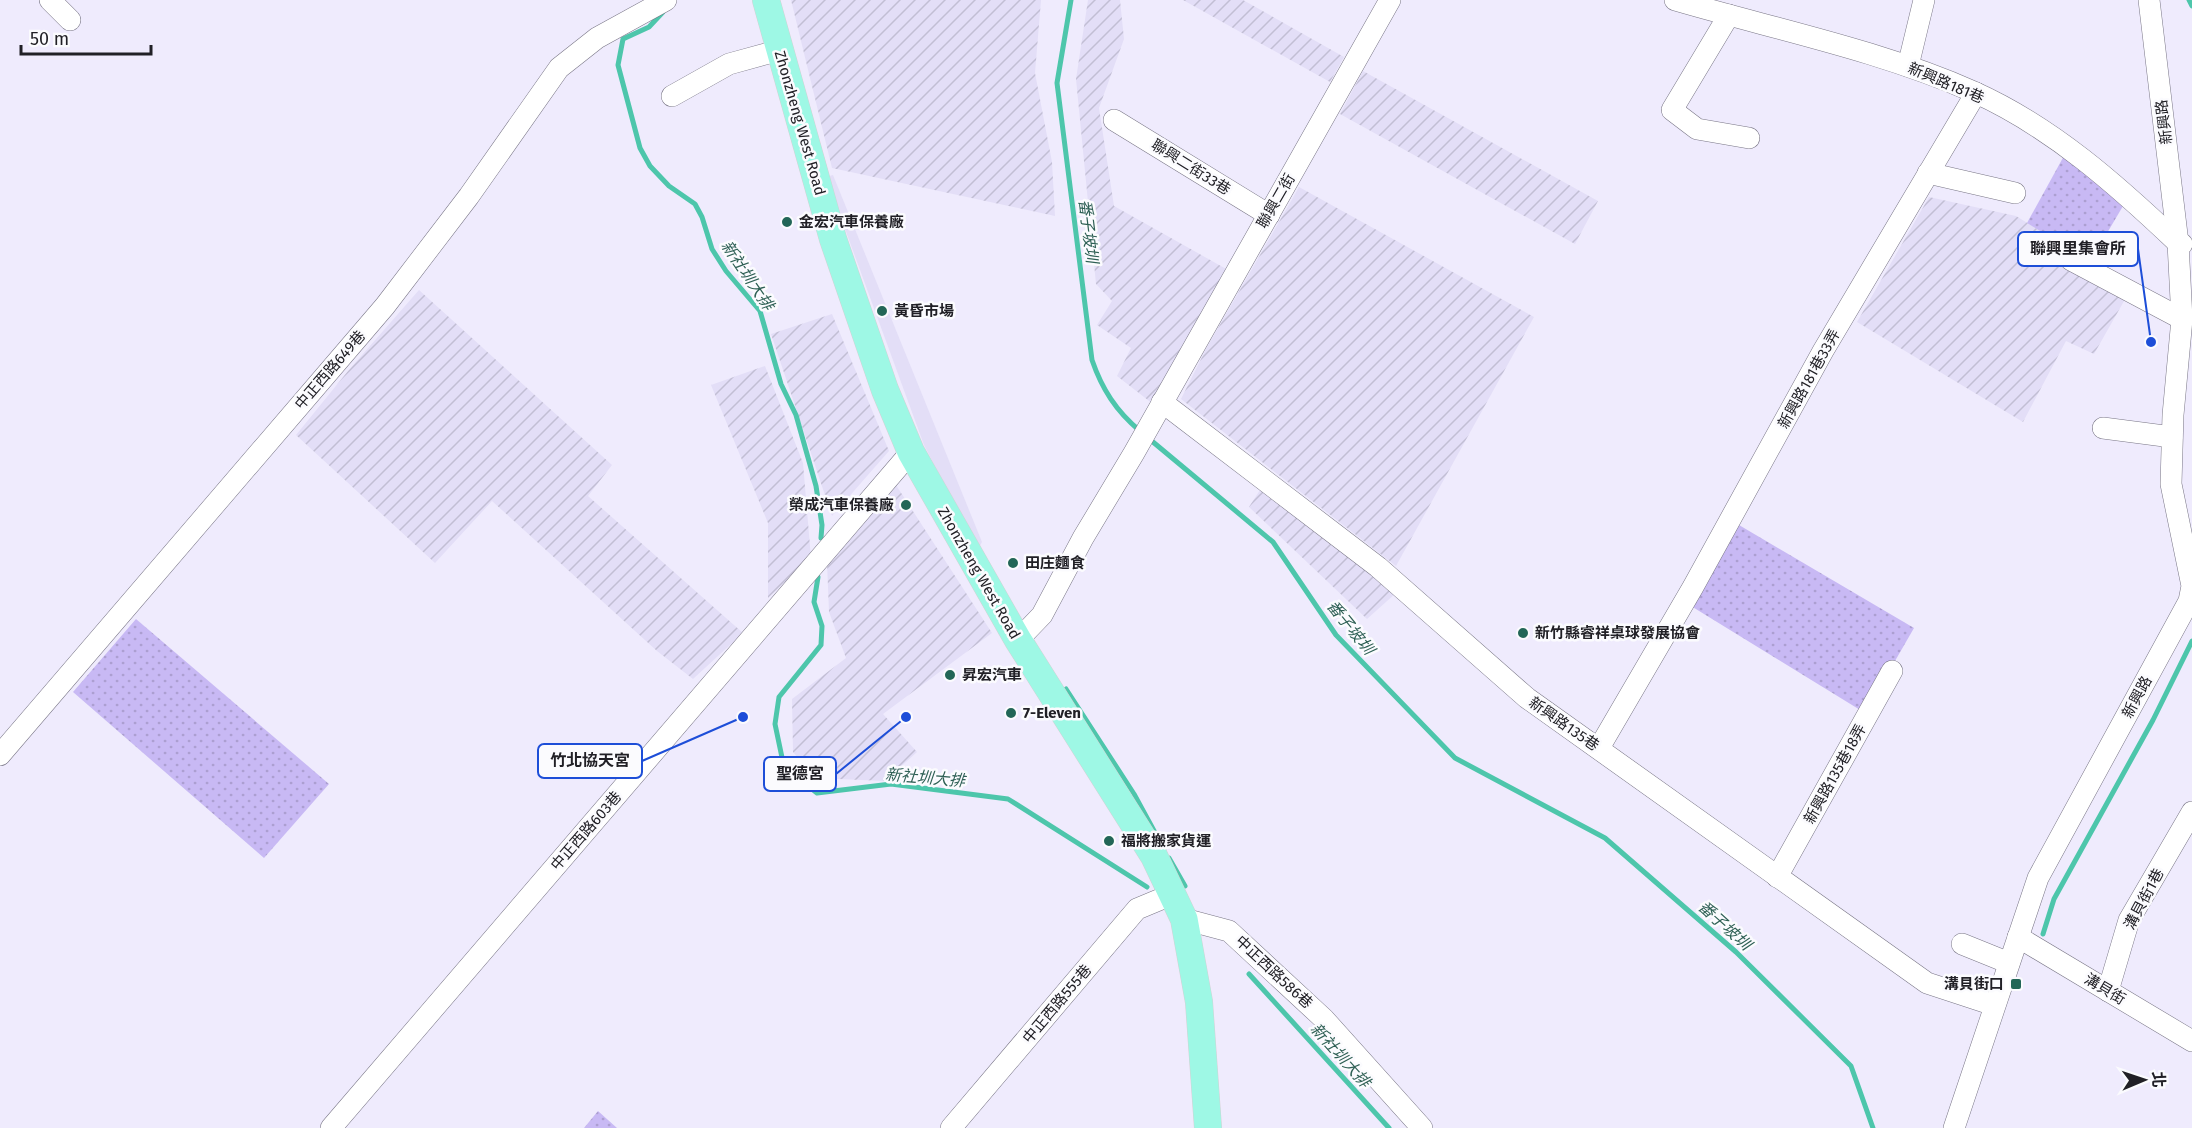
<svg xmlns="http://www.w3.org/2000/svg" width="2192" height="1128" viewBox="0 0 2192 1128" font-family="'Fira Sans','Noto Sans TC',sans-serif">
  <style>
    .built { fill: #e3def7 }
    .industrial { fill: url(#industrial-furrows) }
    .grass { fill: url(#grass-dots) }
    .lines { fill: none; stroke-linecap: round; stroke-linejoin: round }
    .stream { stroke: #4dc6ab; stroke-width: 5 }
    .minor-casing { stroke: #797686; stroke-width: 22 }
    .major-casing { stroke: #d3d2d4; stroke-width: 28 }
    .minor { stroke: #fff; stroke-width: 21 }
    .major { stroke: #9ef8e5; stroke-width: 27 }
    .poi-dot { fill: #226657; stroke: #fbfbfe; stroke-width: 2 }
    .labels { text-anchor: middle; stroke-width: 5; stroke-linejoin: round; paint-order: stroke }
    .street-label { font-size: 15px; fill: #212026; stroke: #fbfbfe }
    .poi-label { font-size: 15px; font-weight: bold; fill: #212026; stroke: #fbfbfe; text-anchor: start }
    .water-label { font-size: 16px; font-style: italic; fill: #2f6055; stroke: #fbfbfe }
    .leader { fill: none; stroke: #1d4ed8; stroke-width: 2 }
    .callout-dot { fill: #1d4ed8; stroke: #fbfbfe; stroke-width: 2 }
    .callout { fill: #fbfbfe; stroke: #1d4ed8; stroke-width: 2 }
    .callout-label { font-size: 16px; text-anchor: middle; font-weight: bold; fill: #212026 }
  </style>
  <defs>
    <pattern id="industrial-furrows" width="10" height="10" patternUnits="userSpaceOnUse" patternTransform="scale(1.5)"><rect width="10" height="10" fill="#e3def7"/><path d="M-1 1l2-2M0 10L10 0M9 11l2-2" fill="none" stroke="#c2bed4"/></pattern>
    <pattern id="grass-dots" width="8" height="8" patternUnits="userSpaceOnUse" patternTransform="scale(1.5)"><rect width="8" height="8" fill="#c8b9f4"/><path d="M2 2h.1M6 6h.1" fill="none" stroke="#ac9fd1" stroke-width="1.8" stroke-linecap="round"/></pattern>
  </defs>
  <rect width="100%" height="100%" fill="#efebfd"/>
  <!-- built -->
  <path class="built" d="M 833,175 L 982,542 L 978,549 L 924,445 L 826,177 Z"/>
  <!-- industrial -->
  <g class="industrial">
    <path d="M 791,0 L 1041,0 L 1035,73 L 1052,162 L 1055,216 L 832,168 Z"/>
    <path d="M 1088,0 L 1120,0 L 1124,39 L 1099,108 L 1114,206 L 1228,270 L 1153,404 L 1117,376 L 1131,348 L 1097,325 L 1112,301 L 1096,284 L 1076,79 Z"/>
    <path d="M 1183,0 L 1243,0 L 1344,57 L 1330,82 Z"/>
    <path d="M 1363,71 L 1598,201 L 1575,244 L 1340,114 Z"/>
    <path d="M 1299,187 L 1534,317 L 1396,566 L 1181,399 L 1206,349 Z"/>
    <path d="M 1929,197 L 2016,216 L 2132,287 L 2094,354 L 2066,341 L 2023,422 L 1857,322 Z"/>
    <path d="M 419,290 L 612,465 L 588,496 L 743,633 L 693,679 L 657,651 L 492,501 L 435,563 L 296,435 L 348,371 Z"/>
    <path d="M 832,314 L 889,451 L 832,516 L 771,334 Z"/>
    <path d="M 765,366 L 803,463 L 811,558 L 768,598 L 768,523 L 711,385 Z"/>
    <path d="M 896,485 L 992,633 L 883,714 L 917,752 L 885,781 L 815,778 L 793,752 L 792,699 L 846,658 L 829,612 L 827,562 Z"/>
    <path d="M 1260,490 L 1396,593 L 1367,619 L 1249,507 Z"/>
  </g>
  <!-- grass -->
  <g class="grass">
    <path d="M 2065,154 L 2123,206 L 2090,262 L 2027,223 Z"/>
    <path d="M 1739,525 L 1914,628 L 1865,713 L 1691,606 Z"/>
    <path d="M 136,619 L 329,784 L 264,858 L 73,692 Z"/>
    <path d="M 598,1111 L 617,1128 L 584,1128 Z"/>
  </g>
  <g class="lines">
    <!-- stream -->
    <g class="stream">
      <path d="M 1071,0 L 1057,83 L 1092,360 C 1102,389 1116,411 1140,431"/>
      <path d="M 2189,0 L 2192,6"/>
      <path d="M 663,12 L 649,27 L 623,39 L 618,65 L 640,148 L 650,166 L 669,186 L 695,204 L 702,217 L 712,249 L 726,271 L 760,311 L 781,384 L 796,415 L 816,486 L 822,525 L 821,538"/>
      <path d="M 1147,437 L 1273,542 L 1336,635 L 1455,758 L 1605,838 L 1736,952 L 1851,1066 L 1873,1128"/>
      <path d="M 818,577 L 814,602 L 822,626 L 821,645 L 779,697 L 775,724 L 784,767 L 817,793 L 891,784 L 1008,799 L 1147,887"/>
      <path d="M 1066,689 L 1134,794 L 1159,840"/>
      <path d="M 1169,858 L 1185,886"/>
      <path d="M 2043,934 L 2054,899 L 2153,720 L 2192,641"/>
      <path d="M 1249,974 L 1389,1128"/>
    </g>
    <defs>
      <g id="minor">
        <path d="M 50,0 L 70,20"/>
        <path d="M 1675,0 C 1774,29 1879,50 1974,92 C 2052,127 2117,185 2178,243 L 2182,244"/>
        <path d="M 1729,15 L 1672,110 L 1697,129 L 1749,138"/>
        <path d="M 1908,66 L 1924,0"/>
        <path d="M 672,96 L 729,64 L 780,50"/>
        <path d="M 1114,120 L 1269,215"/>
        <path d="M 1928,173 L 2015,193"/>
        <path d="M 2071,260 L 2182,319"/>
        <path d="M 1162,402 L 1378,567 L 1527,698 L 1927,983 L 1994,1005"/>
        <path d="M 2103,428 L 2172,437"/>
        <path d="M 1018,640 L 1042,615 L 1083,538 L 1134,453 L 1390,0"/>
        <path d="M 1599,748 L 1693,587 L 1823,351 L 1976,93"/>
        <path d="M 0,755 L 385,306 L 469,196 L 559,68 L 597,38 L 666,0"/>
        <path d="M 1777,877 L 1892,671"/>
        <path d="M 1184,919 L 1229,931 L 1324,1019 L 1422,1128"/>
        <path d="M 2018,937 L 2192,1041"/>
        <path d="M 1962,944 L 2009,963"/>
        <path d="M 2108,991 L 2129,920 L 2192,812"/>
        <path d="M 331,1128 L 911,452"/>
        <path d="M 951,1128 L 1137,909 L 1173,894"/>
        <path d="M 1954,1128 L 2038,878 L 2189,601 L 2192,586 L 2171,484 L 2173,415 L 2182,319 L 2178,243 L 2149,0"/>
      </g>
      <path id="major" d="M 766,0 L 833,239 L 885,390 L 911,452 L 1018,640 L 1154,856 L 1184,919 L 1199,1002 L 1208,1128"/>
    </defs>
    <!-- minor casing -->
    <use href="#minor" class="minor-casing"/>
    <!-- major casing -->
    <use href="#major" class="major-casing"/>
    <!-- minor -->
    <use href="#minor" class="minor"/>
    <!-- major -->
    <use href="#major" class="major"/>
  </g>
  <!-- markers -->
  <g class="poi-dot">
    <circle cx="787" cy="222" r="6"/>
    <circle cx="882" cy="311" r="6"/>
    <circle cx="906" cy="505" r="6"/>
    <circle cx="1013" cy="563" r="6"/>
    <circle cx="1523" cy="633" r="6"/>
    <circle cx="950" cy="675" r="6"/>
    <circle cx="1011" cy="713" r="6"/>
    <circle cx="1109" cy="841" r="6"/>
    <rect x="2010" y="978" width="12" height="12" rx="3"/>
  </g>
  <g class="labels">
    <!-- street labels -->
    <g class="street-label">
      <text transform="translate(1946 83) rotate(23)" y="5">新興路181巷</text>
      <text transform="translate(2164 122) rotate(-97)" y="5">新興路</text>
      <text transform="translate(800 123) rotate(74)" y="5">Zhonzheng West Road</text>
      <text transform="translate(1191 167) rotate(32)" y="5">聯興二街33巷</text>
      <text transform="translate(1276 201) rotate(-60)" y="5">聯興二街</text>
      <text transform="translate(330 370) rotate(-49)" y="5">中正西路649巷</text>
      <text transform="translate(1809 379) rotate(-61)" y="5">新興路181巷33弄</text>
      <text transform="translate(979 573) rotate(60)" y="5">Zhonzheng West Road</text>
      <text transform="translate(2137 697) rotate(-62)" y="5">新興路</text>
      <text transform="translate(1564 724) rotate(35)" y="5">新興路135巷</text>
      <text transform="translate(1835 774) rotate(-61)" y="5">新興路135巷18弄</text>
      <text transform="translate(586 831) rotate(-49)" y="5">中正西路603巷</text>
      <text transform="translate(2144 899) rotate(-62)" y="5">溝貝街1巷</text>
      <text transform="translate(1274 972) rotate(43)" y="5">中正西路586巷</text>
      <text transform="translate(2105 989) rotate(31)" y="5">溝貝街</text>
      <text transform="translate(1057 1004) rotate(-50)" y="5">中正西路555巷</text>
    </g>
    <!-- poi labels -->
    <g class="poi-label">
      <text x="799" y="227">金宏汽車保養廠</text>
      <text x="894" y="316">黃昏市場</text>
      <text x="894" y="510" text-anchor="end">榮成汽車保養廠</text>
      <text x="1025" y="568">田庄麵食</text>
      <text x="1535" y="638">新竹縣睿祥桌球發展協會</text>
      <text x="962" y="680">昇宏汽車</text>
      <text x="1023" y="718">7-Eleven</text>
      <text x="1121" y="846">福將搬家貨運</text>
      <text x="2004" y="989" text-anchor="end">溝貝街口</text>
    </g>
    <!-- water labels -->
    <g class="water-label">
      <text transform="translate(1089 231) rotate(83)" y="6">番子坡圳</text>
      <text transform="translate(748 275) rotate(56)" y="6">新社圳大排</text>
      <text transform="translate(1351 627) rotate(51)" y="6">番子坡圳</text>
      <text transform="translate(925 777) rotate(5)" y="6">新社圳大排</text>
      <text transform="translate(1725 925) rotate(42)" y="6">番子坡圳</text>
      <text transform="translate(1341 1055) rotate(48)" y="6">新社圳大排</text>
    </g>
  </g>
  <!-- callouts -->
  <path class="leader" d="M2151 342L2138 249M743 717L642 761M906 717L836 774"/>
  <g class="callout-dot">
    <circle cx="2151" cy="342" r="6"/>
    <circle cx="743" cy="717" r="6"/>
    <circle cx="906" cy="717" r="6"/>
  </g>
  <g class="callout">
    <rect x="2018" y="232" width="120" height="34" rx="6"/>
    <rect x="538" y="744" width="104" height="34" rx="6"/>
    <rect x="764" y="757" width="72" height="34" rx="6"/>
  </g>
  <g class="callout-label">
    <text x="2078" y="254">聯興里集會所</text>
    <text x="590" y="766">竹北協天宮</text>
    <text x="800" y="779">聖德宮</text>
  </g>
  <!-- north arrow -->
  <g transform="translate(2144 1080) rotate(88)" stroke="#fbfbfe" stroke-width="4.5" paint-order="stroke">
  <path d="M0-4.5L10 22L0 15L-10 22Z" fill="#212026"/>
  <text y="-9" font-size="16" font-weight="bold" text-anchor="middle" fill="#212026">北</text>
  </g>
  <!-- scale -->
  <path d="M21 45v9h130v-9" fill="none" stroke="#212026" stroke-width="3"/>
  <text x="30" y="45" font-size="18" fill="#212026" stroke="#fbfbfe" stroke-width="4.5" paint-order="stroke">50 m</text>
</svg>
